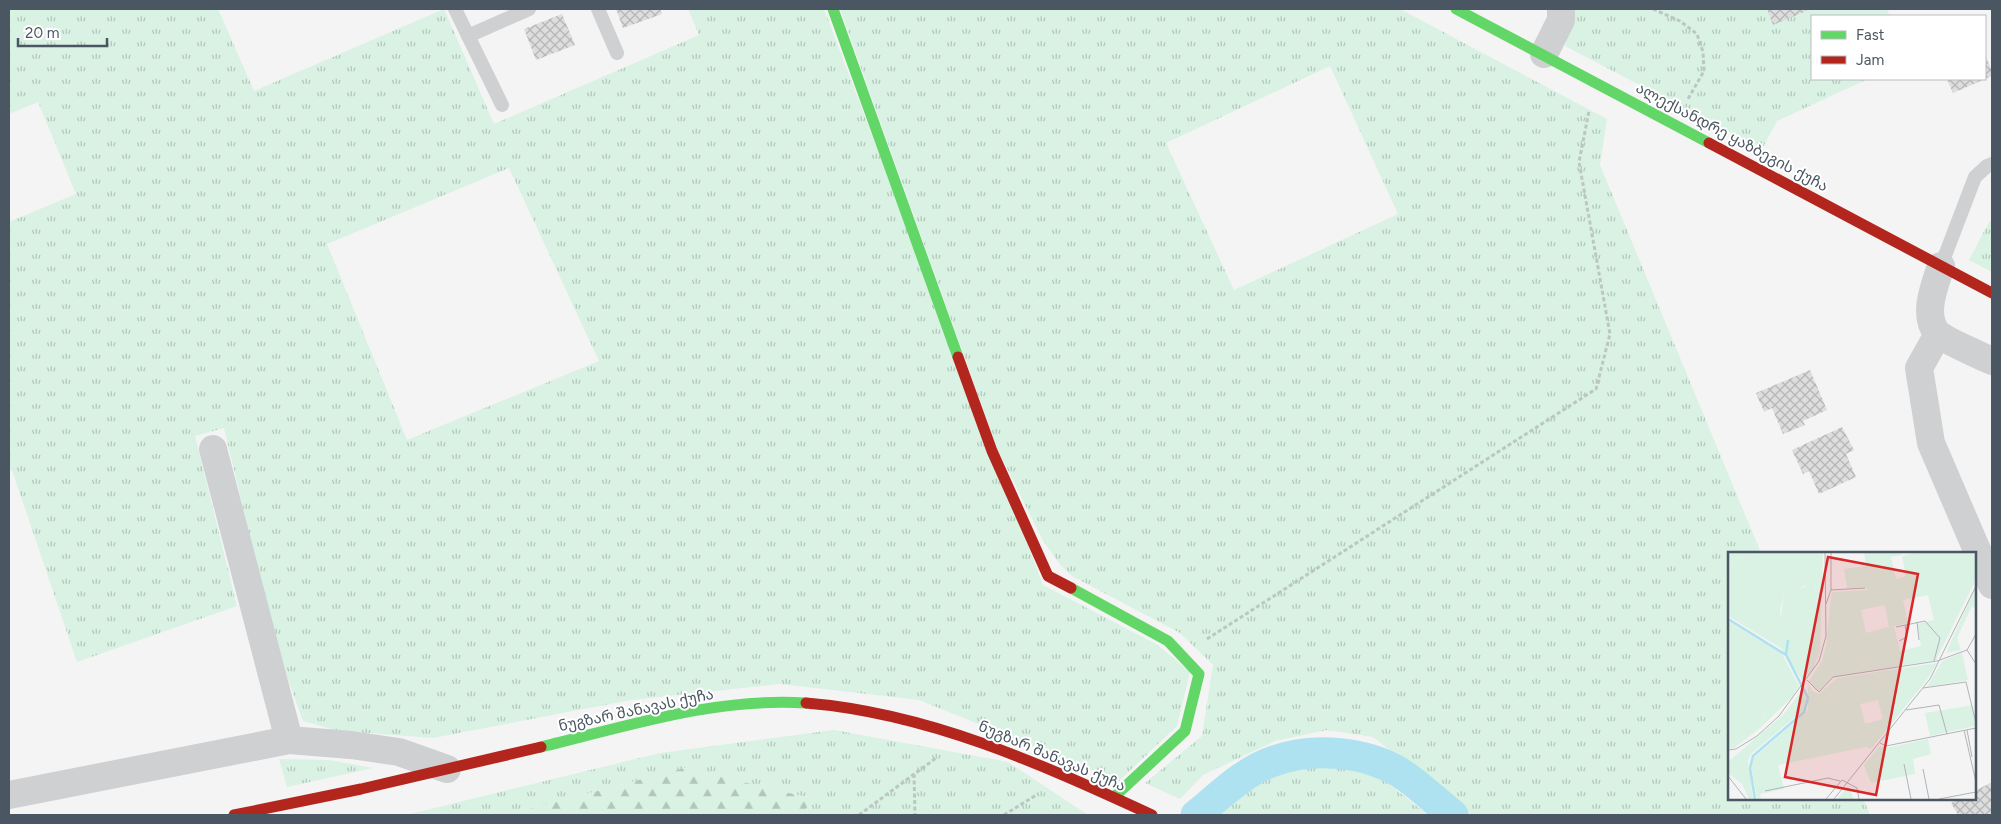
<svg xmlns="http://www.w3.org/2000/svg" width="2001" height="824" viewBox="0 0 2001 824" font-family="Figtree,'Noto Sans Georgian',sans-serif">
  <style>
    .grass { fill: url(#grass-tufts); fill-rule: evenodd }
    .forest { fill: url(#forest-firs) }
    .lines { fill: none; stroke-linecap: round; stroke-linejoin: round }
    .canal { stroke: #aee2f0; stroke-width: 31 }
    .building { fill: url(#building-cross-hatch) }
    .path { stroke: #bcc7c4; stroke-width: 3; stroke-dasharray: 4 2.5; stroke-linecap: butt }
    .lane { stroke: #ced0d2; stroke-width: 14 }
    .street { stroke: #ced0d2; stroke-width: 28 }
    .fast { stroke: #63d668; stroke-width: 11 }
    .jam { stroke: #b3261e; stroke-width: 11 }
    .labels { text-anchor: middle; stroke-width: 4; stroke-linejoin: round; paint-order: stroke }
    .street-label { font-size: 15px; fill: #4a5661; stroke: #fff }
    .inset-river { fill: none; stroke: #aee2f0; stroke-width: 2.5 }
    .inset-road { fill: none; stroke: #b0b5b9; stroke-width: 1 }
    .view { fill: #d62828; fill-opacity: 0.15; stroke: #d62828; stroke-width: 2.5 }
    .inset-edge { fill: none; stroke: #4a5661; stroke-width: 2.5 }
  </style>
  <defs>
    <pattern id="grass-tufts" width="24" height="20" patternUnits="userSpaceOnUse" patternTransform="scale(1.25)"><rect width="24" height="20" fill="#d9f2e3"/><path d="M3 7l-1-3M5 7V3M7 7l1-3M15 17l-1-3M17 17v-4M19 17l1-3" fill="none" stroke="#b2c7bb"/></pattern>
    <pattern id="forest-firs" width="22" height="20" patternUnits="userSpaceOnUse" patternTransform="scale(1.25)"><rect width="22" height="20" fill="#d9f2e3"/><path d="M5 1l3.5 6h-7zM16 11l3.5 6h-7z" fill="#b2c7bb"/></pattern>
    <pattern id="building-cross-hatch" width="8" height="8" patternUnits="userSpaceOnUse" patternTransform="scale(1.25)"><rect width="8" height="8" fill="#ddddde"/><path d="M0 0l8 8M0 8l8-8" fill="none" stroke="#b5b6b7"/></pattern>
  </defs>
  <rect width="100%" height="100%" fill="#f4f4f4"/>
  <!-- grass -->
  <g class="grass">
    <path d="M 9,9 L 218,9 L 254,91 L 444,9 L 494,124 L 699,35 L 688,9 L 824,9 L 1043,585 L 1156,644 L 1190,672 L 1177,726 L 1119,781 L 919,700 L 780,684 L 631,700 L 433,738 L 338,731 L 303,721 L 277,649 L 224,428 L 195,436 L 237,606 L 77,662 L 12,470 L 9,471 L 9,222 L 76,194 L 38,102 L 9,114 ZM 509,168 L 599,361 L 407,440 L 327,244 Z"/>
    <path d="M 840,9 L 1400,9 L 1607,119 L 1600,165 L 1761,553 L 1730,553 L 1730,798 L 1863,798 L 1870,815 L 1472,815 L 1373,737 L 1327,730 L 1275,741 L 1203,775 L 1180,799 L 1145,783 L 1202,736 L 1213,665 L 1180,633 L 1072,576 L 1061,566 L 1042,539 L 997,448 ZM 1330,66 L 1398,214 L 1234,290 L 1166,143 Z"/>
    <path d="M 1571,9 L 1887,9 L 1890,16 L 1812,16 L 1812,79 L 1868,79 L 1777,121 L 1762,149 L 1565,46 Z"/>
    <path d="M 1992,221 L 1992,272 L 1969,260 L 1989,222 Z"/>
    <path d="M 834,730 L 1008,762 L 1088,815 L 801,815 L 814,799 L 684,768 L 507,815 L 406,815 L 660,753 Z"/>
    <path d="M 279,759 L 329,760 L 373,768 L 287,787 Z"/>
    <path d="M 1321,762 L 1354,766 L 1384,780 L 1428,815 L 1221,815 L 1256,782 L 1293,767 Z"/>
  </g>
  <!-- forest -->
  <path class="forest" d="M 684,768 L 814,799 L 801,815 L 507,815 Z"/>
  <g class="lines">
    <!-- canal -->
    <path class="canal" d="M 1196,815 C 1220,796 1244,771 1274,761 C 1312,747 1364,751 1399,772 C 1418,784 1435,801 1453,815"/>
  </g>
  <!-- building -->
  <g class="building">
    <path d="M 616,9 L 660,9 L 662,14 L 623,28 Z"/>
    <path d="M 1767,9 L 1811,9 L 1773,25 Z"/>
    <path d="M 562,14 L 575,45 L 536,60 L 524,29 Z"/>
    <path d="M 1985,54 L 1992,71 L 1992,76 L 1953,93 L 1947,79 L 1985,79 Z"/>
    <path d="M 1810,370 L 1827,410 L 1803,421 L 1805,425 L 1783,434 L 1772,408 L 1764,412 L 1756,393 Z"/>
    <path d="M 1842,427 L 1854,450 L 1846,454 L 1856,477 L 1819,494 L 1809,471 L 1803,474 L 1792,450 Z"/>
    <path d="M 1992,782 L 1992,815 L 1958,815 L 1951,803 L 1961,798 L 1975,798 L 1975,791 Z"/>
  </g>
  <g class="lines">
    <!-- path -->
    <g class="path">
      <path d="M 1653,9 L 1680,21 L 1697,34 L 1703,52 L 1704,71 L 1688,99"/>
      <path d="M 1207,639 L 1596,389 L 1610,334 L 1579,162 L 1589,111"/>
      <path d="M 914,774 L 915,815"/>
      <path d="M 859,815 L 936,758"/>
      <path d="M 1004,815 L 1038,794"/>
    </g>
    <!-- lane -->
    <g class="lane">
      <path d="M 455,9 L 502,105"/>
      <path d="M 598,9 L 617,53"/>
      <path d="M 468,36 L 529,9"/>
      <path d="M 1941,266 L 1975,177 L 1987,166 L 1992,164"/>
    </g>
    <!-- street -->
    <g class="street">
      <path d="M 1544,54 L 1561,20 L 1561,9"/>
      <path d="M 1941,266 C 1935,285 1922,314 1937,333 C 1941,338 1983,357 1992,361"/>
      <path d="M 1938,334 L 1919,368 L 1931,443 L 1992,585"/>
      <path d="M 213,449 L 289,740 L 351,745 L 399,752 L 447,769"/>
      <path d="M 9,795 L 289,740"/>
    </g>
    <!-- fast -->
    <g class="fast">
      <path d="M 833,9 L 958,357"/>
      <path d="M 1456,9 L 1709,143"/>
      <path d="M 1071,588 L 1168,641 L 1199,674 L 1185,731 L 1114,797"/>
      <path d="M 541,747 C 628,726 716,697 806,703"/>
    </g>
    <!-- jam -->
    <g class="jam">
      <path d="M 1709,143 L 1992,293"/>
      <path d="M 958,357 L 992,451 L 1048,576 L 1071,588"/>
      <path d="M 806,703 C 929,713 1041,764 1152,815"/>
      <path d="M 234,815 L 361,789 L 541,747"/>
    </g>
  </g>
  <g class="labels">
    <!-- street labels -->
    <g class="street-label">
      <text transform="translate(1732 137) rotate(28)" y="5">ალექსანდრე ყაზბეგის ქუჩა</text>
      <text transform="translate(636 710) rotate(-12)" y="5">ნუგზარ შანავას ქუჩა</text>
      <text transform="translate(1052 756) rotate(23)" y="5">ნუგზარ შანავას ქუჩა</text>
    </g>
  </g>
  <!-- overview -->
  <g transform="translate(1728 552)">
    <rect width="248" height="248" fill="#f4f4f4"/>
    <path d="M 31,0 L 95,0 L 92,99 L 85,117 L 74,128 L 53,96 L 0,64 L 0,11 ZM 87,29 L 91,81 L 85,95 L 53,67 L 52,59 L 58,32 L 71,36 ZM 136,0 L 173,0 L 174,3 L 163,5 L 168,27 L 178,24 L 174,4 L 190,0 L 247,0 L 247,29 L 208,108 L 104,125 L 91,139 L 81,129 L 94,109 L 98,94 L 103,44 L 105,40 L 139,38 L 138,35 L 119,36 L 116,17 L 138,14 ZM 200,43 L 206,68 L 189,72 L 193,94 L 172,99 L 166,74 L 180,71 L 175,48 ZM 157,53 L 161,75 L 138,81 L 133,58 ZM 247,36 L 247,56 L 244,54 L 229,86 L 233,98 L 218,101 ZM 0,69 L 54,102 L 71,134 L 64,145 L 64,123 L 48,114 L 49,131 L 42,149 L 32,155 L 38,159 L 31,177 L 6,196 L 0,196 ZM 234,101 L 240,128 L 199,135 L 214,109 ZM 209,111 L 198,129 L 143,197 L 138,195 L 50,213 L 56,237 L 32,242 L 33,247 L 29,247 L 23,213 L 26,206 L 80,158 L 80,132 L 84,139 L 91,142 L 109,126 ZM 150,148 L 155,167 L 137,172 L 132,152 ZM 74,138 L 78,148 L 75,158 L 24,201 L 20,209 L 25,247 L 21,247 L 14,232 L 1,222 L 1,209 L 56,162 ZM 245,153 L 247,174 L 202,184 L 197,161 ZM 200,187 L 203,202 L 185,207 L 187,222 L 143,231 L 136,213 L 152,194 L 158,196 ZM 120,234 L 126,247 L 109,247 Z" fill="#d9f2e3" fill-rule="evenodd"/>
    <path d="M 0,0 L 31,0 L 0,11 ZM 58,20 L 68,25 L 71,36 L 77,35 L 82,28 L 87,29 L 91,81 L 85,95 L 53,67 ZM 47,113 L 64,123 L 64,145 L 31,177 L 38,160 L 32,155 L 42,149 L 49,131 Z" fill="#d9f2e3"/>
    <path class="inset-river" d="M 0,67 L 58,103 L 80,146 L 76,160 L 25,204 L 22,216 L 27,247M 58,103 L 60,88"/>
    <path class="inset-road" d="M 103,0 L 103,38M 98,52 L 103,38 L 137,36M 189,70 L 191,88M 168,75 L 197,69 L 212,86 L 206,109M 248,82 L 239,98 L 248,112M 171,89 L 179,85 L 177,73M 79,128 L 91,140 L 105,125 L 209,109 L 239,98M 195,136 L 238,130 L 248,171M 178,158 L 211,153 L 219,182M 236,178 L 248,230M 239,178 L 244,205M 152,191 L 158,194 L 248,176M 0,198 L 8,197 L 29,184 L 51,164 L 91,109 L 98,84 L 97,0M 176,212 L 183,247M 195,217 L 201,247M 0,224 L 18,247M 37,239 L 100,226 L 112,229M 98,247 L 114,228 L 129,236 L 131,247M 106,247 L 202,127 L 248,34M 211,247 L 248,240"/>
    <path class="view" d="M 100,5 L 190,22 L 148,243 L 57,225 Z"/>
    <rect width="248" height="248" class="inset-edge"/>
  </g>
  <!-- border -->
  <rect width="2001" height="824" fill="none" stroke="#4a5661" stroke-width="20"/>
  <!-- legend -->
  <rect x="1811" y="15" width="175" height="65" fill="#ffffff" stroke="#b7bbc0"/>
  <rect x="1821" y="31" width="25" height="8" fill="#63d668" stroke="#b7bbc0"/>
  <text x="1856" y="40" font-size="15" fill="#4a5661">Fast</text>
  <rect x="1821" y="56" width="25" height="8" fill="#b3261e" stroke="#b7bbc0"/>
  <text x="1856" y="65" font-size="15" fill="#4a5661">Jam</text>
  <!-- scale -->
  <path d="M18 38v8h89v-8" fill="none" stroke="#4a5661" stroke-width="2.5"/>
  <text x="25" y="38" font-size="15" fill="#4a5661" stroke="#ffffff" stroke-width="4" paint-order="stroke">20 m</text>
</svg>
